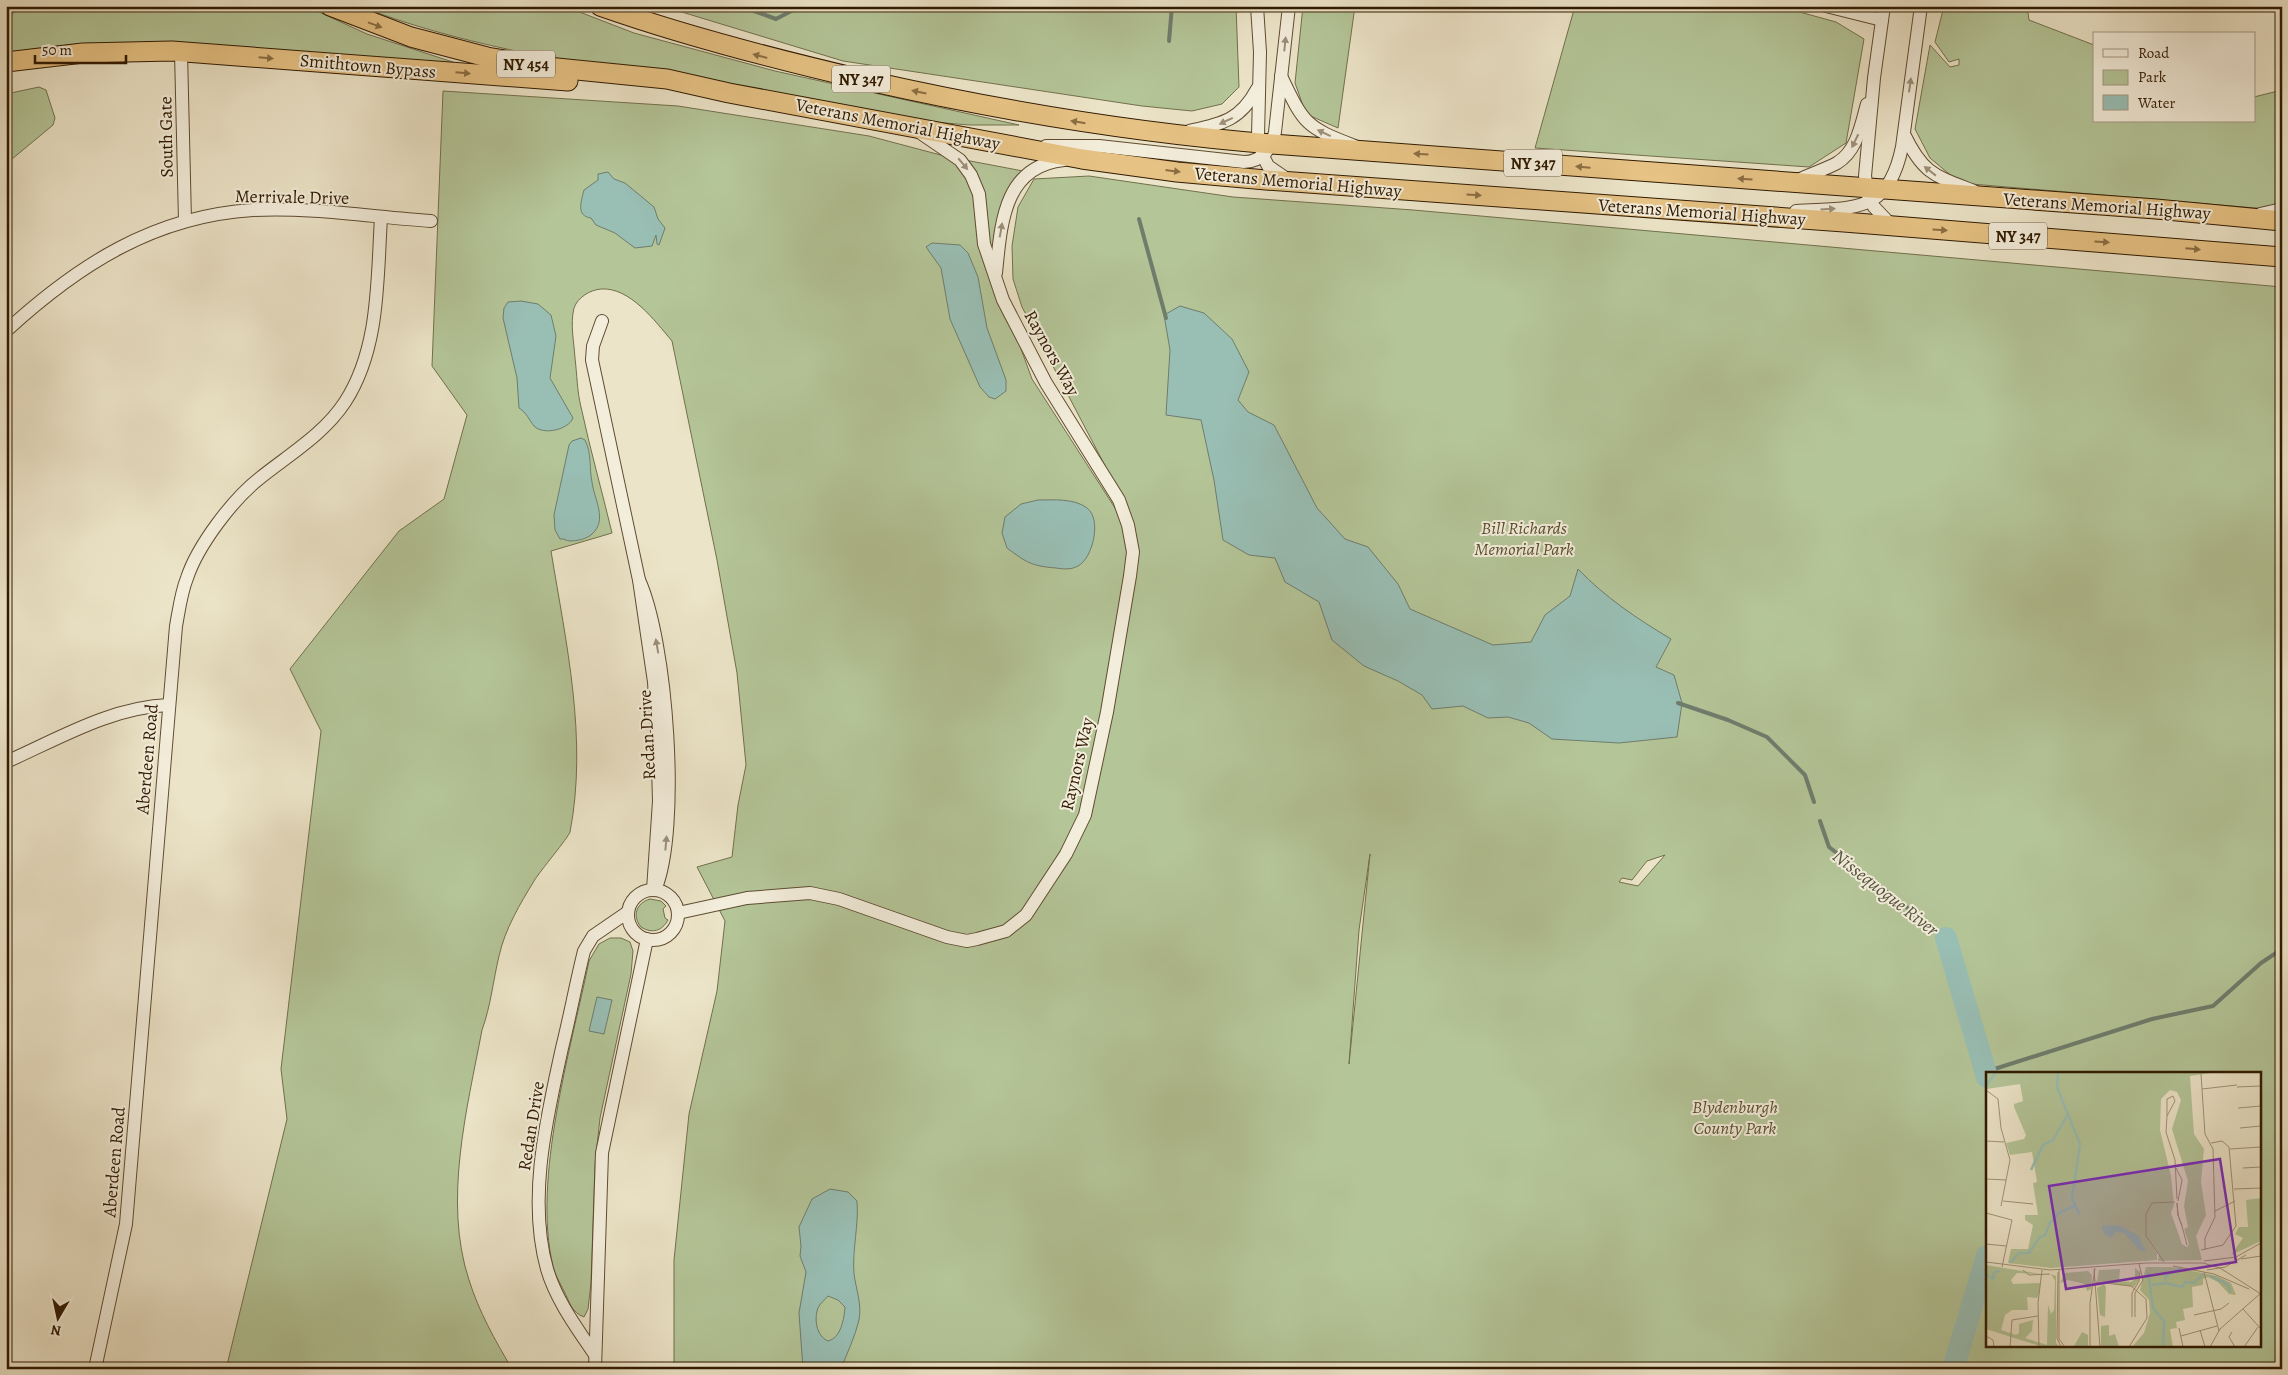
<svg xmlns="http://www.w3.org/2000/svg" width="2288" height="1375" viewBox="0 0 2288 1375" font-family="Alegreya,serif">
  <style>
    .green { fill: #b4c598; stroke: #72704c; fill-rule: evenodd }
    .water { fill: #99bfb5; stroke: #6f7d6d; fill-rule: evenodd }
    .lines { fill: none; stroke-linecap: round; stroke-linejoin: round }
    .stream { stroke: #6f7d6d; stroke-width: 4 }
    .river { stroke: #99bfb5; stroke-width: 22 }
    .minor-casing { stroke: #5f4c32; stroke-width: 14 }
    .highway-casing { stroke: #301a00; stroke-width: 21 }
    .minor { stroke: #f3eddb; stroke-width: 12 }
    .highway { stroke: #e6c284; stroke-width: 19 }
    .oneway { fill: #8b6e42 }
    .oneway2 { fill: #9b8e78 }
    .labels { text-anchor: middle; stroke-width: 4; stroke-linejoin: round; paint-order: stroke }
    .shield { fill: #f3eddb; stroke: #6a5942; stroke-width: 1 }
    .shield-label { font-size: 16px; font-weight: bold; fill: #301a00 }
    .street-label { font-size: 18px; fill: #301a00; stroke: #f3eddb }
    .park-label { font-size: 18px; font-style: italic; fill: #584d2e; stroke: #f3eddb }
    .water-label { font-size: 19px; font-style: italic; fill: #55543f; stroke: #f3eddb }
    .inset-river { fill: none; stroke: #99bfb5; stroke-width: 2.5 }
    .inset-road { fill: none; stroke: #a19378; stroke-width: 1 }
    .view { fill: #7b2cbf; fill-opacity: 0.15; stroke: #7b2cbf; stroke-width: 2.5 }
    .inset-edge { fill: none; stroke: #301a00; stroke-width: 2.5 }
  </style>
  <rect width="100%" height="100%" fill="#ece4c8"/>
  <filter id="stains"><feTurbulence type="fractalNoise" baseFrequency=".004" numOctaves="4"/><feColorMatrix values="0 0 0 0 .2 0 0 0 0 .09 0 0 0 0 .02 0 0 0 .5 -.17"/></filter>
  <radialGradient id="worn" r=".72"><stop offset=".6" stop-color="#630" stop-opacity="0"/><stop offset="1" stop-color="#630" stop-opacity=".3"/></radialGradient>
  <!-- green -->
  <g class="green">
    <path d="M 29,6 L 306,6 L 367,34 L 459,64 L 6,55 L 6,16 Z"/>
    <path d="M 359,6 L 564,6 L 634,33 L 775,71 L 1019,125 L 969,125 L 934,122 C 843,107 752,92 661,77 C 559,60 457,44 359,6 Z"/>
    <path d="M 662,6 L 1236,6 L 1239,87 L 1222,104 L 1192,111 L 1142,106 L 843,61 Z"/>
    <path d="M 1303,6 L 1355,6 L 1338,128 L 1306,114 L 1295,83 Z"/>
    <path d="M 1575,6 L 1778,6 L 1836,22 L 1864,39 L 1846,143 L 1809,167 L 1535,148 Z"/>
    <path d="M 1944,6 L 2027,6 L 2029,20 L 2094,45 L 2094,121 L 2254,121 L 2254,97 L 2282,90 L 2282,206 L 2267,209 L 1960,183 L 1930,158 L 1915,129 L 1930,45 L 1950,67 L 1959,65 L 1959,59 L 1949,62 L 1935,42 Z"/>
    <path d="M 39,87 L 46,90 L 55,118 L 53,125 L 6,164 L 6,94 Z"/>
    <path d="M 443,91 L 678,106 L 869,136 L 952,158 L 969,181 L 979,211 L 983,245 L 1032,379 L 1135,539 L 1124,502 L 1022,307 L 1013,279 L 1012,246 L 1018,207 L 1034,179 L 1089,176 L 1233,197 L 1413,210 L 2282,287 L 2282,1369 L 674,1369 L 674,1260 L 689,1114 L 717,991 L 725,921 L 697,867 L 732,857 L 738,805 L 746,765 L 737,673 L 717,560 L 672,341 C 655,321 630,287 601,289 C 590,290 578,297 574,308 C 570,324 574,342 575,358 C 577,374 577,391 581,407 C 590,449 602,491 612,533 L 551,551 C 566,643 588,739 570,832 C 568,838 540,871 534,881 C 520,904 505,929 499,956 C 493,981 491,1005 482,1030 C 467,1109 443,1201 469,1280 C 479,1312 495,1340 512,1369 L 226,1369 L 287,1119 L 281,1069 L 321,731 L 290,669 L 399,531 L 444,499 L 467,415 L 432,366 ZM 1370,854 L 1349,1064 L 1359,930 ZM 1665,855 L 1638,886 L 1619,882 L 1622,878 L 1632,880 L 1647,861 ZM 1987,1074 L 2259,1074 L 2259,1346 L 1987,1346 Z"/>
    <path d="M 965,160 L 1023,171 L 993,258 Z"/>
    <path d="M 650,899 L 661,901 L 666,906 L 663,909 L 665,918 L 668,920 C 662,931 652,934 641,927 C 632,916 636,903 650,899 Z"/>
    <path d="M 610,938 L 621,938 L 630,942 L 633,951 L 631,974 L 600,1118 L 595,1164 L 591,1283 L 588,1309 L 584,1317 C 572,1313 569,1301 564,1291 C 560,1283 555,1275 553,1266 C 532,1179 571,1049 589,961 L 599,944 Z"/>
  </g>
  <!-- water -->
  <g class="water">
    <path d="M 608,172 L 614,179 L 625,183 L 654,207 L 658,219 L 665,228 L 659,245 L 657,244 L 656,235 L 652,246 L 635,248 L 615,233 L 596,225 L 591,218 C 576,216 581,202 584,190 L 598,180 L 598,174 Z"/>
    <path d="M 932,243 L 960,245 L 968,253 L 978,277 L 987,328 L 1006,380 L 1006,391 L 995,399 L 989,397 L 980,387 L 950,319 L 941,268 L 926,247 Z"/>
    <path d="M 521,301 L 538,304 L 551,315 L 556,336 L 550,378 L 573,418 C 569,429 544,436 534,426 C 529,420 527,413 519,408 L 517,378 L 503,318 L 504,308 L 508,302 Z"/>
    <path d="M 1180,306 L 1204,313 L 1232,339 L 1249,372 L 1238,400 L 1248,412 L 1274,425 L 1317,508 L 1345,539 L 1368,547 L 1398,584 L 1410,609 L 1493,645 L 1531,642 L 1545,615 L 1570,596 L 1578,569 C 1606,598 1636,618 1671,639 L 1656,667 L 1674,675 L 1682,703 L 1677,737 L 1619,743 L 1552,739 L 1529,723 L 1508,717 L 1488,718 L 1463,706 L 1432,709 L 1422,695 L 1398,681 L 1364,666 L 1332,640 L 1319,602 L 1285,582 L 1275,558 L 1249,555 L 1223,540 L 1214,480 L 1201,420 L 1166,415 L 1170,350 L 1164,315 Z"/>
    <path d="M 581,438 L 585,440 C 592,454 589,468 592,482 C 594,499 608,520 592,534 C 587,539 577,541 570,541 C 566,541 564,538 560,539 L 555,530 L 554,515 L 569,445 L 572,441 Z"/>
    <path d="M 1038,500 C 1053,500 1074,498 1087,508 C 1102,519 1093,558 1078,566 C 1071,570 1063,569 1056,568 C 1032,566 1027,563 1007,548 L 1002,533 L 1005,517 L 1021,504 Z"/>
    <path d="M 597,997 L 612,1000 L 604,1034 L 589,1031 Z"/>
    <path d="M 830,1189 L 848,1192 L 857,1201 C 859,1225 852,1250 854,1274 C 856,1289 862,1304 859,1320 C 855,1337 847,1353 841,1369 L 803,1369 L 799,1313 L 806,1272 L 800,1256 L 801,1246 L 799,1227 L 812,1199 ZM 828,1296 L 838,1300 L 845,1307 C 844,1319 841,1338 828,1341 C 816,1336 814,1318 818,1308 C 820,1303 824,1301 828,1296 Z"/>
  </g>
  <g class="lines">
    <!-- stream -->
    <g class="stream">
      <path d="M 740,6 L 776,19 L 801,6"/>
      <path d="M 1169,41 L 1172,6"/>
      <path d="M 1139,219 L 1166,318"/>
      <path d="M 1678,703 L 1728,720 L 1767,737 L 1805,775 L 1814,802"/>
      <path d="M 1820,821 L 1829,847 L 1946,938"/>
      <path d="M 1985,1072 L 2152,1019 L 2213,1006 L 2261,963 L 2282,949"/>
    </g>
    <!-- river -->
    <g class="river">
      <path d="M 1946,938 L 1987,1077"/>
      <path d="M 1953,1369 L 1987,1256"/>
    </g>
    <defs>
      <g id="minor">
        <path d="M 1257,6 L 1260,52 L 1258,136 L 1263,156 L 1268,166 L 1287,179"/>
        <path d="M 1826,6 L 1882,20"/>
        <path d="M 1884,6 L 1874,78 L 1865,176 L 1868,195 L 1874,207 L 1892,226"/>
        <path d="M 181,52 L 185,221"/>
        <path d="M 1281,76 C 1304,124 1305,127 1355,146"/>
        <path d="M 1189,131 C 1221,124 1240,121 1257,89"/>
        <path d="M 1904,134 C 1923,174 1935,176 1974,191"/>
        <path d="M 1046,146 L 1099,146 L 1244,162 C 1262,162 1272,148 1275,132 L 1289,6"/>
        <path d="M 1796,181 C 1810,174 1824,170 1837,163 C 1857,151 1861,125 1867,104"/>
        <path d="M 1796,211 C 1854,207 1888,215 1902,147 L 1921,6"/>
        <path d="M 2260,214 L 2282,209"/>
        <path d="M 996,273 C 1001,225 1003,166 1064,160"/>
        <path d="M 602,321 L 593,346 L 592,360 L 639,580"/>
        <path d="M 6,331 C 78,265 154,216 253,210 C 311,207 373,217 431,221"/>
        <path d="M 6,762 C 58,739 111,707 169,705"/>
        <path d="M 653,890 L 659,801 L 657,731 L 654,682 L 639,580 C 667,641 681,829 655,890"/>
        <circle cx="653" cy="915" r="25"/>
        <path d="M 678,913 L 747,898 L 810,893 L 839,899 L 947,937 L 967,941 L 977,939 L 1006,931 L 1026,915 L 1066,854 L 1085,815 L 1107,712 L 1130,576 L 1133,552 L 1128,525 L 1119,500 L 1046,383 L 1003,300 L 984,244 L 979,194 L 971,175 L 960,160 L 919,132"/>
        <path d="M 595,1355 C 577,1328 556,1300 547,1269 C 527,1198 547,1117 562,1048 C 570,1016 576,983 584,951 L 593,936 L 628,912"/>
        <path d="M 95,1369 L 126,1224 L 176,626 C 179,610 181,593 187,578 C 198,545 233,499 260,478 C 290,454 324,434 345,402 C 380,348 377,279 381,218"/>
        <path d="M 595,1369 L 602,1153 L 647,939"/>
      </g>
      <g id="highway">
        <path d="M 330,6 L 411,37 L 487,57 L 547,67 L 667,79 L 729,93 L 1082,159 L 1177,172 L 1266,180 L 1844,222 L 2282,257"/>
        <path d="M 600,6 C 688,37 778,60 869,81 C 1002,111 1136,133 1272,144 L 2156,209 L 2282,221"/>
        <path d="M 6,62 L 83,53 L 172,51 L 568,81"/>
      </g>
    </defs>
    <!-- minor casing -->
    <use href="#minor" class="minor-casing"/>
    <!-- highway casing -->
    <use href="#highway" class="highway-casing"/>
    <!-- minor -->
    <use href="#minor" class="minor"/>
    <!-- highway -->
    <use href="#highway" class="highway"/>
  </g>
  <!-- one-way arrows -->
  <defs><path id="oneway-solid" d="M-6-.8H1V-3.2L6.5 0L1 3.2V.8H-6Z" transform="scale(1.25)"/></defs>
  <g class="oneway">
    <use href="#oneway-solid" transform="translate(375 25) rotate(20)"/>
    <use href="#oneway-solid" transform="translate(760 56) rotate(-165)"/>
    <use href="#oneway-solid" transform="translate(266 58) rotate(5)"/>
    <use href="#oneway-solid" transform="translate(463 73) rotate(5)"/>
    <use href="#oneway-solid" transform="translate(919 92) rotate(-168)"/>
    <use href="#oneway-solid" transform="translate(1078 122) rotate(-171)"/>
    <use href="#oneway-solid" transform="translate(1421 154) rotate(-177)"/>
    <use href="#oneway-solid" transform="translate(1583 167) rotate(-175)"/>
    <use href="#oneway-solid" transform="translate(1173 171) rotate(7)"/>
    <use href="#oneway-solid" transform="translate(1745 179) rotate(-176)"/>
    <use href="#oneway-solid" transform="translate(1474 195) rotate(4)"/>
    <use href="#oneway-solid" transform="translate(1940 230) rotate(4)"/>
    <use href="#oneway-solid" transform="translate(2102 242) rotate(4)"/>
    <use href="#oneway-solid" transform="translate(2193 249) rotate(5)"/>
  </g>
  <g class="oneway2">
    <use href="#oneway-solid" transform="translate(1285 44) rotate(-84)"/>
    <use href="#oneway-solid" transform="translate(1910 85) rotate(-82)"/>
    <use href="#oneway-solid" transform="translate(1226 121) rotate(155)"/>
    <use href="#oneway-solid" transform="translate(1324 133) rotate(-155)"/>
    <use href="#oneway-solid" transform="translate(1855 141) rotate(116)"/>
    <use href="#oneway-solid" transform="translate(963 164) rotate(50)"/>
    <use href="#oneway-solid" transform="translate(1930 171) rotate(-142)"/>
    <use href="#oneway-solid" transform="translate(1828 209) rotate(-4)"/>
    <use href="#oneway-solid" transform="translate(1001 230) rotate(-80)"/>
    <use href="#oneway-solid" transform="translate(657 646) rotate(-100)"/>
    <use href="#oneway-solid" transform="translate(666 843) rotate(-85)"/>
  </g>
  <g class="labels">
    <!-- shield labels -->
    <g class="shield">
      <rect x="497" y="50.5" width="58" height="27" rx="4"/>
      <rect x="832" y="65.5" width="58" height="27" rx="4"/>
      <rect x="1504" y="149.5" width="58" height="27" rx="4"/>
      <rect x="1989" y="222.5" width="58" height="27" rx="4"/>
    </g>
    <g class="shield-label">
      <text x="526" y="70">NY 454</text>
      <text x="861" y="85">NY 347</text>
      <text x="1533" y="169">NY 347</text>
      <text x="2018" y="242">NY 347</text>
    </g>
    <!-- street labels -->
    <g class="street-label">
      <text transform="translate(368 66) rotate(5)" y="6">Smithtown Bypass</text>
      <text transform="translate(898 124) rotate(11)" y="6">Veterans Memorial Highway</text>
      <text transform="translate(166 137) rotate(-91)" y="6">South Gate</text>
      <text transform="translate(1298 182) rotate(5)" y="6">Veterans Memorial Highway</text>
      <text transform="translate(292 197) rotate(1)" y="6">Merrivale Drive</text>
      <text transform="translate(2107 206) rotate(4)" y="6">Veterans Memorial Highway</text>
      <text transform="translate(1702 212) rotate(4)" y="6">Veterans Memorial Highway</text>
      <text transform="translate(1052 353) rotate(61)" y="6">Raynors Way</text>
      <text transform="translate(647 735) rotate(-93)" y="6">Redan Drive</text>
      <text transform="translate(147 759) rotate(-85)" y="6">Aberdeen Road</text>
      <text transform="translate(1077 764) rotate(-77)" y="6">Raynors Way</text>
      <text transform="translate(531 1126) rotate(-81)" y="6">Redan Drive</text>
      <text transform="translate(114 1162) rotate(-85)" y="6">Aberdeen Road</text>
    </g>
    <!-- park labels -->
    <g class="park-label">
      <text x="1524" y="534">Bill Richards<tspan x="1524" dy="21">Memorial Park</tspan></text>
      <text x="1735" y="1113">Blydenburgh<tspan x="1735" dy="21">County Park</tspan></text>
    </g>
    <!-- water labels -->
    <g class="water-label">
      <text transform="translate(1886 892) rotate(38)" y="7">Nissequogue River</text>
    </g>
  </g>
  <!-- overview -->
  <g transform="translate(1986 1072)">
    <rect width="275" height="275" fill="#ece4c8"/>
    <path d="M 0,0 L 231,0 L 204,4 L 208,62 L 218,77 L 215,110 L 220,143 L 210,164 L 216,188 L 172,189 L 173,182 L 160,165 L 171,181 L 171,188 L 65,196 L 22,191 L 25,177 L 42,177 L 47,153 L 39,148 L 39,143 L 52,143 L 47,111 L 51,110 L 46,80 L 24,83 L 20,71 L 38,67 L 40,63 L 28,35 L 28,32 L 37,29 L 34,12 L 1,17 ZM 184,18 L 191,20 L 195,28 L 186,57 L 202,109 L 198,134 L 202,155 L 198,157 L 203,172 L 201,175 L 196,172 L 185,141 L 188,133 L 185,104 L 174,58 L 175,27 ZM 275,126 L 275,169 L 245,183 L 257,166 L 249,162 L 253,155 L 262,155 L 260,128 ZM 0,193 L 55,202 L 31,201 L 25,208 L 27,212 L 54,211 L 54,219 L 51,226 L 41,225 L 42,238 L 26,238 L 19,243 L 15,258 L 30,263 L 33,261 L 33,252 L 47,248 L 46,259 L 39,266 L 61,273 L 62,233 L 65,242 L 68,238 L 69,209 L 65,202 L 70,204 L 70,271 L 74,275 L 57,275 L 0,257 ZM 160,195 L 186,195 L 231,204 L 245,211 L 250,223 L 243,222 L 232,210 L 222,205 L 217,207 L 217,213 L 206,215 L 207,235 L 197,237 L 199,248 L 190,250 L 191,256 L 184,257 L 187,275 L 146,275 L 158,261 L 164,241 L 163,228 L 154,218 ZM 149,196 L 153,199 L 153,208 L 148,215 L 111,209 L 113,198 L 134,197 L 133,209 L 145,210 L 149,207 ZM 102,199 L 106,203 L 105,217 L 101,219 L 99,212 L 82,208 L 74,211 L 79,201 ZM 118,212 L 120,215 L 119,245 L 114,243 L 111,216 ZM 123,253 L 123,264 L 129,262 L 133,275 L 115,275 L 115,254 ZM 96,260 L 102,263 L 102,275 L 88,274 Z" fill="#b4c598" fill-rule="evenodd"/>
    <path d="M 126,153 L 135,154 L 153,164 L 160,180 L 154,179 L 138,161 L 129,160 L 126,166 L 118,162 L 116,154 Z" fill="#99bfb5"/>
    <path class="inset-river" d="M 72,0 L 71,15 L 94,72 L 86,126 L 94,143M 0,14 L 10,0M 45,98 L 57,73 L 67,68 L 82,42M 24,191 L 33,181 L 43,181 L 53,166 L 59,163 L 64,151 L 73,141 L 90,133M 162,200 L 167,236 L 178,249 L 177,275M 0,202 L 7,207 L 8,200 L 14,199M 224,204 L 241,212 L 245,220M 180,209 L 179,205 L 192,197 L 198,198M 166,213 L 179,211 L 196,215 L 199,210 L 208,211 L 217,202"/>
    <path class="inset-road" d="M 215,2 L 219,62 L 227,77 L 229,145 L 219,166 L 219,178M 251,15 L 275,14M 216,17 L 251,13M 0,18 L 12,27 L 15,56 L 24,88 L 15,134M 187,24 L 189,29 L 181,44 L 181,27 ZM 252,36 L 275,34M 181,44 L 180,60 L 189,88 L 191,127M 254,56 L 275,54M 0,69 L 18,70M 244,77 L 275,75M 190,96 L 196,108 L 192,129M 257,96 L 275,95M 0,107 L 20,108M 248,117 L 275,116M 17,129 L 47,132M 191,131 L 192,143 L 196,154 L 192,143 ZM 229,139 L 249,129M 0,141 L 26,148 L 16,195M 196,154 L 201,173M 0,172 L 20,174M 215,178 L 237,173 L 250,154 L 243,75 L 236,69 L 225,71M 255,187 L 275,184M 218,189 L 250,185 L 275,171M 0,190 L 64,198 L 160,191 L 217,191 L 234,196 L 275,222M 178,190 L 160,164 L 160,142 L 166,131 L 189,130M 187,194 L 228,202 L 263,217M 73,197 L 73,267 L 79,275M 108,197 L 114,275M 37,198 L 43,203 L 64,202M 221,198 L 239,195 L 260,183M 72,200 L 71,266 L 75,275M 218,200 L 233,259M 110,210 L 145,214 L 160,227 L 161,246 L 143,275M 257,237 L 275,257M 208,243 L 235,237 L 243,231M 146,245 L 146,221 L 153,209 L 154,199M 149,245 L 149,221 L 157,208 L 153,192M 193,256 L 197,275M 214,258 L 219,275M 246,260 L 243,265 L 249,275M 0,264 L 7,268 L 8,275M 195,264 L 231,254M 24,275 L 26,248 L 52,244M 53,275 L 52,231 L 56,198M 104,275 L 104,231 L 109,196M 224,275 L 234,257 L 275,221M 258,275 L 272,255"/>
    <path class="view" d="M 234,87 L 250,190 L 80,217 L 63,114 Z"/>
    <rect width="275" height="275" class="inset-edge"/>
  </g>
  <!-- margin -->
  <rect width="2288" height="1375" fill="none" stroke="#ece4c8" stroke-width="25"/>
  <rect x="8" y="8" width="2273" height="1360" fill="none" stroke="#301a00" stroke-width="2.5"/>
  <rect x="12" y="12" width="2263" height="1350" fill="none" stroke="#301a00"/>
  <!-- legend -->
  <rect x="2093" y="32" width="162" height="90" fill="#f3eddb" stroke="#a59983"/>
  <rect x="2103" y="49" width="25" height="8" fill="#f3eddb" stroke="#a59983"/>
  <text x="2138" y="58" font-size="15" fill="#301a00">Road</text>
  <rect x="2103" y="70" width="25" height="15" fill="#b4c598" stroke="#a59983"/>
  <text x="2138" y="82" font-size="15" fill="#301a00">Park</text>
  <rect x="2103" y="95" width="25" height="15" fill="#99bfb5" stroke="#a59983"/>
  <text x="2138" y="108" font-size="15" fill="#301a00">Water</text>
  <!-- north arrow -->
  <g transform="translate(58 1318) rotate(189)" stroke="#f3eddb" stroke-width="4" paint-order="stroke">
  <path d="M0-4L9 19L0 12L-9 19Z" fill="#301a00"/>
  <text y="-8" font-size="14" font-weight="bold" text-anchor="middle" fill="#301a00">N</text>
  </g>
  <!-- scale -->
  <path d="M35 55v8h91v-8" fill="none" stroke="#301a00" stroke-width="2.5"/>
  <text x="42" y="55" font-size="15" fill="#301a00" stroke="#f3eddb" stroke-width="4" paint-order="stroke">50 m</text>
  <rect width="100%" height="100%" filter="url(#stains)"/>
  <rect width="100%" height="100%" fill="url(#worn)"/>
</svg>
